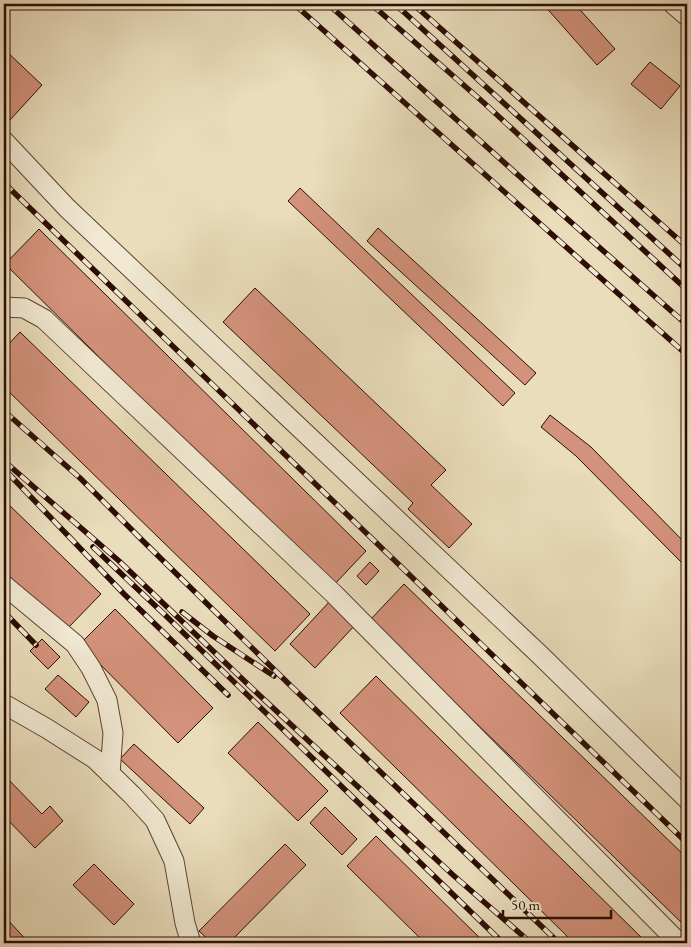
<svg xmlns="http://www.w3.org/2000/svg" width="691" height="947" viewBox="0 0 691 947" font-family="'EB Garamond',serif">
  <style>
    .building { fill: #d3927b; stroke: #2c0d03 }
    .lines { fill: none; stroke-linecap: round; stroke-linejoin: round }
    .minor-casing { stroke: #5c4131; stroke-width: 21 }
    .minor { stroke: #f1e9d3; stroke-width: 19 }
    .rail-casing { stroke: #2c0d03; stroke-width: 5.5 }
    .rail { stroke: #f1e9d3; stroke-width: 4; stroke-dasharray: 11; stroke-linecap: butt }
  </style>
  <rect width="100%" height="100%" fill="#eaddbc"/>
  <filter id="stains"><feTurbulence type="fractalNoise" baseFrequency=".004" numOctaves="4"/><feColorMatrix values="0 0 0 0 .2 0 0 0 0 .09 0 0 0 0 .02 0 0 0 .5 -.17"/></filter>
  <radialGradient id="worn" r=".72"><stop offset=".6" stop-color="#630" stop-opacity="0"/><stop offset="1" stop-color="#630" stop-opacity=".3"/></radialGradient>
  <!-- building -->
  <g class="building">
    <path d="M 543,4 L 575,4 L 615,49 L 597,65 Z"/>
    <path d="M 4,49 L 42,85 L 10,120 L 4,114 Z"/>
    <path d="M 650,62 L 680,86 L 661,109 L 631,84 Z"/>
    <path d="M 300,188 L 515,393 L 503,406 L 288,201 Z"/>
    <path d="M 378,228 L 536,373 L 525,385 L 367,241 Z"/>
    <path d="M 39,229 L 366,551 L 332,587 L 5,264 Z"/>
    <path d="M 255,288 L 446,470 L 431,485 L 472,524 L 449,548 L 408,509 L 413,503 L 223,322 Z"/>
    <path d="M 20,332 L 310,614 L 275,651 L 4,387 L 4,349 Z"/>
    <path d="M 550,415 L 591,447 L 687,545 L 687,560 L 683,564 L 576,456 L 541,427 Z"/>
    <path d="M 4,500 L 101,594 L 65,631 L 4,571 Z"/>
    <path d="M 370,562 L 379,571 L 366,585 L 357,576 Z"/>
    <path d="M 404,584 L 687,858 L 687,928 L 370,620 Z"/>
    <path d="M 331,600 L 357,623 L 315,668 L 290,644 Z"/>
    <path d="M 115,609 L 213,708 L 178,743 L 80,644 Z"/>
    <path d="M 42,639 L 60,657 L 48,669 L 30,651 Z"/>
    <path d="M 58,675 L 89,702 L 76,717 L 45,689 Z"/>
    <path d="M 376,676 L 647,943 L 574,943 L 340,713 Z"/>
    <path d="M 258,722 L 328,791 L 298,821 L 228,753 Z"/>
    <path d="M 134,744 L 204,808 L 190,824 L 120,759 Z"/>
    <path d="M 4,775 L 42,814 L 50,806 L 63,821 L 35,848 L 4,816 Z"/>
    <path d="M 325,807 L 357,839 L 342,855 L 310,823 Z"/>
    <path d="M 376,836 L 485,943 L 425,943 L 347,866 Z"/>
    <path d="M 285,844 L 306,865 L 229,943 L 212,943 L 199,931 Z"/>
    <path d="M 94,864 L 134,904 L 114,925 L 73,885 Z"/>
    <path d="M 7,919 L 29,943 L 4,943 L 4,922 Z"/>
  </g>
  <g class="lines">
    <defs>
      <g id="minor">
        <path d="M 673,4 L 687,16"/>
        <path d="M 4,141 L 67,208 L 540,655 L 687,799"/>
        <path d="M 4,307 L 24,308 L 44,319 L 334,594 L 679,943"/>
        <path d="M 4,585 L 75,644 L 91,668 L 107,700 L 113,733 L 110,774"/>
        <path d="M 4,704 L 46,728 L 95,759 L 132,795 L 155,820 L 174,861 L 185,923 L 191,943"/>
      </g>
    </defs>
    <!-- minor casing -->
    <use href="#minor" class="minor-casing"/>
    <!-- minor -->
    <use href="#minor" class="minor"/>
    <defs>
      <g id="rail">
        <path d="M 294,4 L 687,355"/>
        <path d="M 328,4 L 538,193 L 687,325"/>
        <path d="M 371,4 L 483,102 L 687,290"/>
        <path d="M 395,4 L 687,270"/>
        <path d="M 413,4 L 687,247"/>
        <path d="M 4,183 L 687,843"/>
        <path d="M 4,411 L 80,478 L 144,542 L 293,688 L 559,943"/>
        <path d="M 4,461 L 119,561 L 257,693 L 453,875 L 531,943"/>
        <path d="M 7,472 L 124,594 L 228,695"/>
        <path d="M 93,547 L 164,614 L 503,943"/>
        <path d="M 4,612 L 36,645"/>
        <path d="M 182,612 L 213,636 L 274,676"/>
      </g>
    </defs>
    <!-- rail casing -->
    <use href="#rail" class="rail-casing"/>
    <!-- rail -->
    <use href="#rail" class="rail"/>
  </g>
  <!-- margin -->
  <rect width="691" height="947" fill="none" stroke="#eaddbc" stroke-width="20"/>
  <rect x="5" y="5" width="681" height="937" fill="none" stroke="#2c0d03" stroke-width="2.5"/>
  <rect x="10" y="10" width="671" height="927" fill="none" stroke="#2c0d03"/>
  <!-- scale -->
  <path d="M503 910v8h108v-8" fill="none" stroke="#2c0d03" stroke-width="2.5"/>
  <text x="511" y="910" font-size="15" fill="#2c0d03" stroke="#f1e9d3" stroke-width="4" paint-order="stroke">50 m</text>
  <rect width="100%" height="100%" filter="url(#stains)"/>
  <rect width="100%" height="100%" fill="url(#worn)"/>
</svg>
